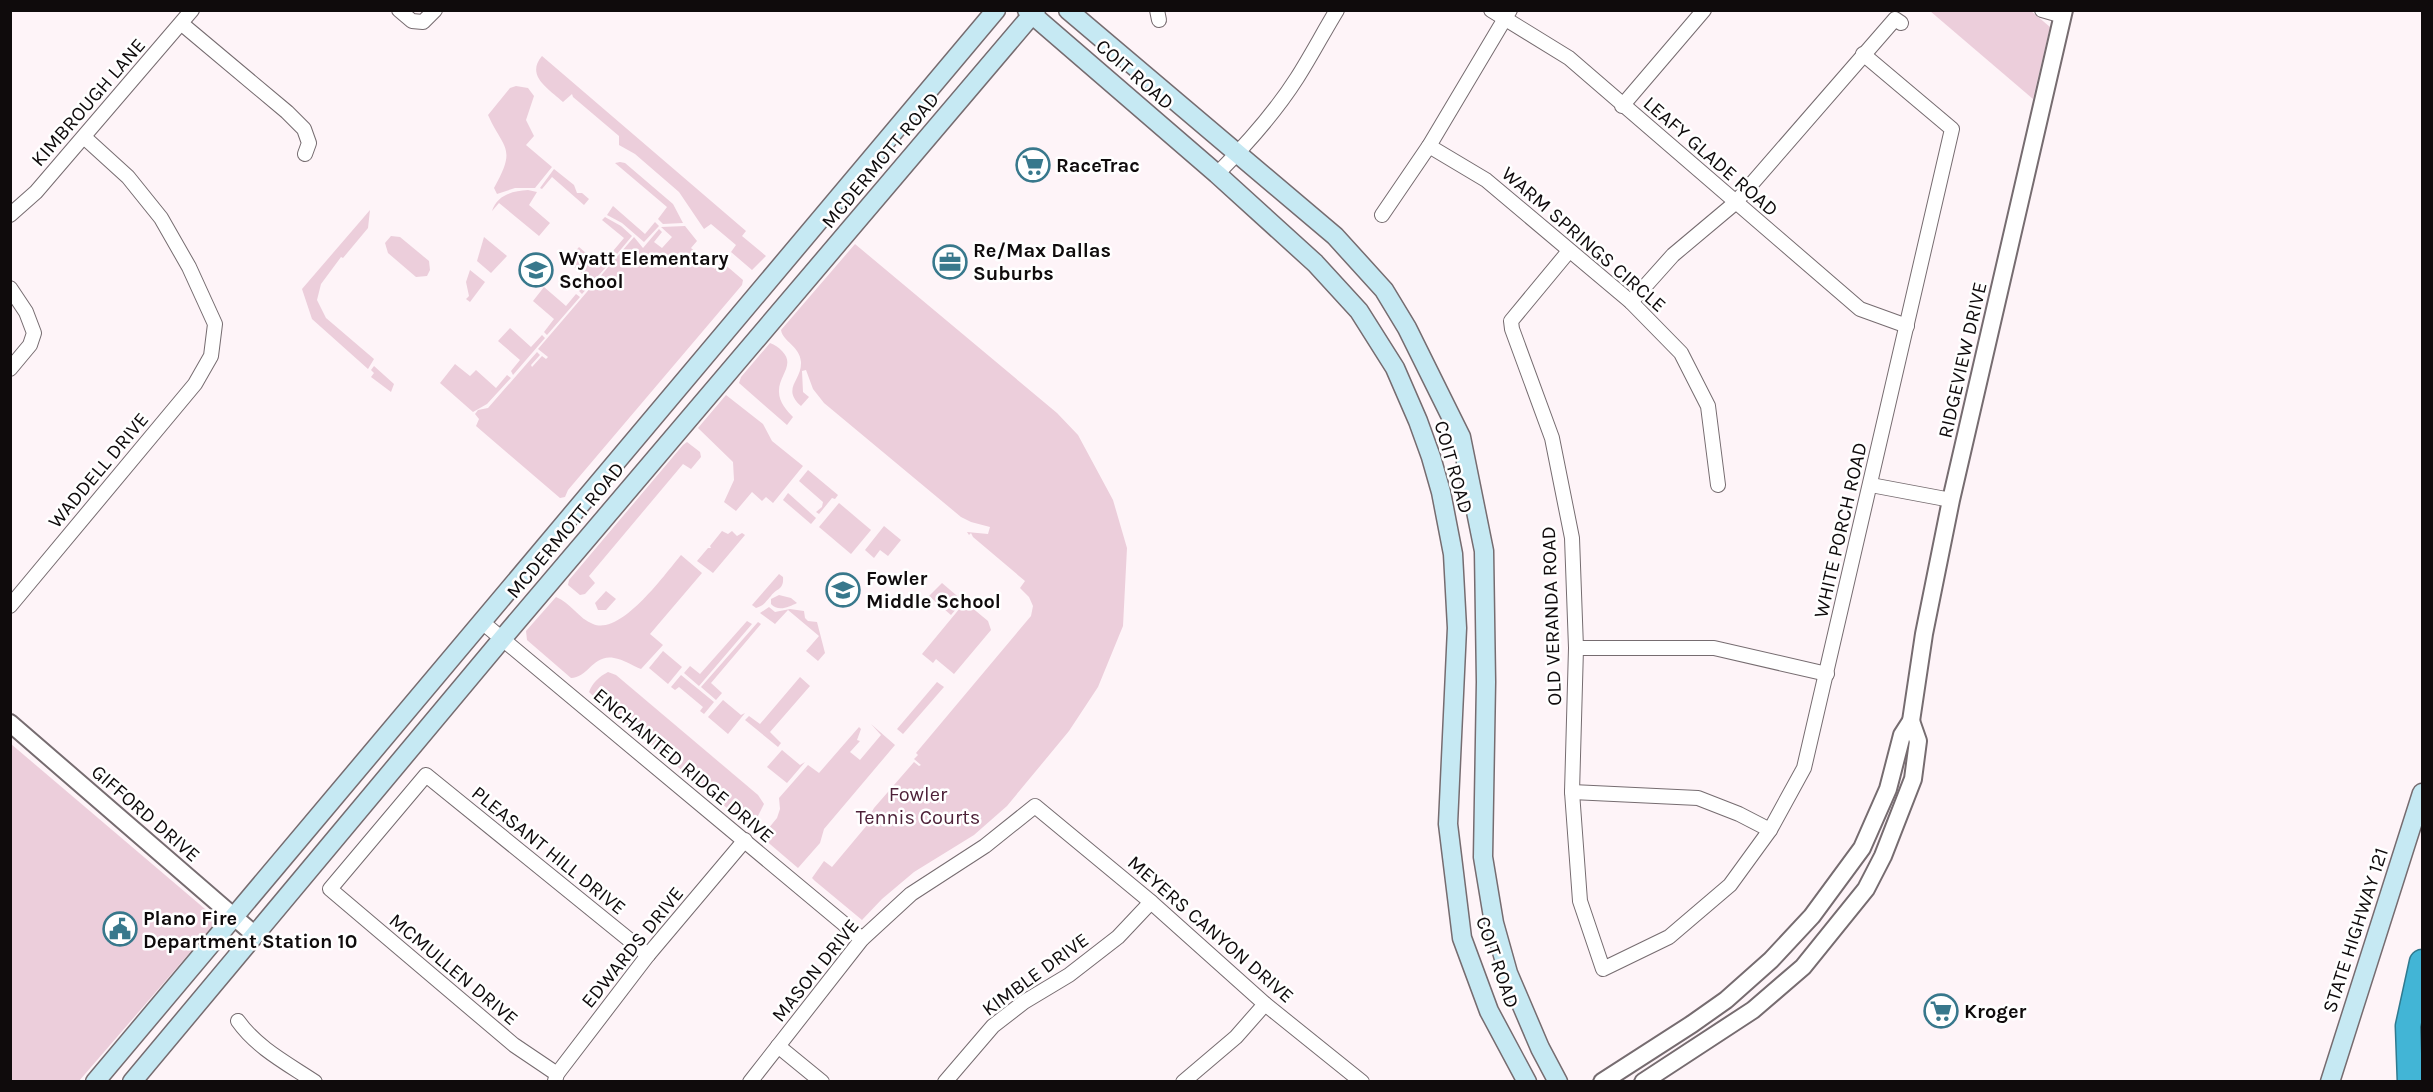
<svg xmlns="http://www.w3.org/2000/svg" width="2433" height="1092" viewBox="0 0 2433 1092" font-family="Karla,sans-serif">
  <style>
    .green { fill: #eccedb }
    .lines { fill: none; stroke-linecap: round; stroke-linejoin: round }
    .minor-casing { stroke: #766c70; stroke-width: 16 }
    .tertiary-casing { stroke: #766c70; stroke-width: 20 }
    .secondary-casing { stroke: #766c70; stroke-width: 21 }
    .motorway-casing { stroke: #307a8f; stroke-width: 27 }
    .minor { stroke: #fff; stroke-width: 14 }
    .tertiary { stroke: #fff; stroke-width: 16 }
    .secondary { stroke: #c6e9f3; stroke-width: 18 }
    .motorway { stroke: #42b5d6; stroke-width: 24 }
    .labels { text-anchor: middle; stroke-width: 5; stroke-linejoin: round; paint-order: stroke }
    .street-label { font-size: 20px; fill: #0f0b0c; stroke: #fff }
    .poi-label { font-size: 20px; font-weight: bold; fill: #0f0b0c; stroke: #fff; text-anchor: start }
    .park-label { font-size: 20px; fill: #4e2239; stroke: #fff }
  </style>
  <rect width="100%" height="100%" fill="#fef4f8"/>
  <!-- green -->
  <g class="green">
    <path d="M 1930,11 L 2031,11 L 2050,27 L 2033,99 Z"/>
    <path d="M 542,56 L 746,231 L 742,236 L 766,256 L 752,270 L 731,252 L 736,245 L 711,224 L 704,229 L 679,192 L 635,154 L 619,145 L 619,136 L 573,97 L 572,94 L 563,102 C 549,89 525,76 542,56 Z"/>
    <path d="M 516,86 L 528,88 L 534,96 L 526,120 L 534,136 L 526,145 L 552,167 L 535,188 L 515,188 L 497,194 L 494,188 C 517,147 504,150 488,115 L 510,88 Z"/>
    <path d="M 620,162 L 625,163 L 673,204 L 683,223 L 663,224 L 658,219 L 667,207 L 615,163 Z"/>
    <path d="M 554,169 L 574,185 L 577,193 L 582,193 L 589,199 L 584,205 L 552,177 L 542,189 L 540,188 Z"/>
    <path d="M 528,190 L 537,192 L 529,205 L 550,223 L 539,236 L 499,203 L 492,211 C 497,195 512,191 528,190 Z"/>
    <path d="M 613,206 L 645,234 L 655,222 L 659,226 L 644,242 L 622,223 L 607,215 Z"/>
    <path d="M 370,210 L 368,228 L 343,258 L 341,257 L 321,284 L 317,300 L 326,318 L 374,359 L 368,369 L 312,319 L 302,289 Z"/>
    <path d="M 605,217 L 621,226 L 632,236 L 617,254 L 613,251 L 624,238 L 602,220 Z"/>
    <path d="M 685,226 L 697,241 L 691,248 L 715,269 L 722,262 L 743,280 L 742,285 L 568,490 L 565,497 L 560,498 L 476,426 L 479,419 L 475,414 L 478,410 L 488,408 L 537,352 L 540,355 L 531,365 L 532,367 L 542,356 L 546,359 L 548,357 L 538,349 L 634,237 L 643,248 L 659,229 L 662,232 L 654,242 L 662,248 L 672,237 L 661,227 Z"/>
    <path d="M 391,236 L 400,237 L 429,261 L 430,270 L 427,276 L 416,277 L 388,253 L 385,243 Z"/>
    <path d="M 484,237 L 507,256 L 491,273 L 477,261 Z"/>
    <path d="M 855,244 L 1057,413 L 1078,435 L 1113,500 L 1127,548 L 1123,626 L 1098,687 L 1069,731 L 1007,806 L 974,835 L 914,872 L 882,899 L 862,920 L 815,881 L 812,878 L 824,861 L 832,867 L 873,818 L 870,815 L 874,808 L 914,762 L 919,766 L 921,765 L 914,759 L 918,755 L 916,753 L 1031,616 L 1033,606 L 1029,597 L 1020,588 L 1025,581 L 973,537 L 971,533 L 969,535 L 967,532 L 988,534 L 990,527 L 971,522 L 961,517 L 824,403 L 813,389 L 806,370 L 802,371 L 803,392 L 809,397 L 801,406 C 781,388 802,381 801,362 C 800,346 783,342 781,330 Z"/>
    <path d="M 579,247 L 601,266 L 611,254 L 615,257 L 582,294 L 579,291 L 589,279 L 567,261 Z"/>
    <path d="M 470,270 L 485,282 L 470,302 L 466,299 L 469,296 L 466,282 Z"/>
    <path d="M 544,287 L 566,306 L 576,294 L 580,297 L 547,335 L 544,332 L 554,319 L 533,301 Z"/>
    <path d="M 510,328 L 531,347 L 542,335 L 545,338 L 513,375 L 511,371 L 520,360 L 498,341 Z"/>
    <path d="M 770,343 C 775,345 778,347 782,351 C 796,365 778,376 779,392 C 779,402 787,411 793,417 L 787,425 L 739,383 L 741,377 Z"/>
    <path d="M 455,364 L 470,376 L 476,370 L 496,388 L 507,375 L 511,378 L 487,404 L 473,412 L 440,383 Z"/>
    <path d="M 374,366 L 394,384 L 391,392 L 371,377 L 374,373 L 371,370 Z"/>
    <path d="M 726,395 L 763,424 L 772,441 L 803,466 L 773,503 L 766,497 L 762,501 L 752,492 L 736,511 L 724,502 L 734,480 L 733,462 L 698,428 Z"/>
    <path d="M 687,442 L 700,452 L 701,457 L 691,469 L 683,464 L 589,576 L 595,583 L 585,594 L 580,595 L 568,585 L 569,580 L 683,445 Z"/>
    <path d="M 808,470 L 838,495 L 835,499 L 832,498 L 819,514 L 816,512 L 822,507 L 823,502 L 799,481 Z"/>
    <path d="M 788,493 L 816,518 L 811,524 L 783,500 Z"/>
    <path d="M 839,503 L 871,530 L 851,554 L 819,527 Z"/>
    <path d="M 884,526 L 901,540 L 888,556 L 880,550 L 874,558 L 865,550 Z"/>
    <path d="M 722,531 L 728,534 L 732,531 L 737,536 L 742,533 L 745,535 L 713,573 L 697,561 L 708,548 L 711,548 L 710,546 Z"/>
    <path d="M 681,555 L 702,573 L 650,634 L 663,645 L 641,669 C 633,666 623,659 614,658 C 593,654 588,678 571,678 L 527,640 L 526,631 L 556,597 C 570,602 579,619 593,624 C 621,636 665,574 681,555 Z"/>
    <path d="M 779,574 L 783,577 C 784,590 777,588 771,596 C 765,602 765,605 756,608 L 752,605 Z"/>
    <path d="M 942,583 L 963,601 L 951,615 L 929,596 Z"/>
    <path d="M 606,591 L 616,599 L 606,610 L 598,610 L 595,603 Z"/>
    <path d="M 779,595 L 791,598 L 797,603 C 789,607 778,612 771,604 L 771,599 Z"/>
    <path d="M 965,602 L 988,621 L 991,630 L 954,674 L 936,659 L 933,663 L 922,654 Z"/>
    <path d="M 769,607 L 775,612 L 790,609 L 804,611 L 805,618 L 808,621 L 817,622 L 825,653 L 818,661 L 806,651 L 819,636 L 788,610 L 775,624 L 760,613 Z"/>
    <path d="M 747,621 L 752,624 L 699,686 L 684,673 L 690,666 L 700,674 Z"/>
    <path d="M 758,622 L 761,624 L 711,683 L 722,693 L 716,700 L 701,687 Z"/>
    <path d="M 663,651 L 682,667 L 668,684 L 649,668 Z"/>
    <path d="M 608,672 L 616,675 L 758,795 L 764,804 L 756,820 L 746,824 L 592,695 L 589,692 C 592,683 600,676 608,672 Z"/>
    <path d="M 681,675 L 714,702 L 704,714 L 700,711 L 703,707 L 679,687 L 675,690 L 671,687 Z"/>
    <path d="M 800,677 L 810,686 L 770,732 L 781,743 L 778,747 L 745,720 L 749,716 L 760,724 Z"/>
    <path d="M 937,682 L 944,687 L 903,734 L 897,729 Z"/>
    <path d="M 723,700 L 741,715 L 745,713 L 728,734 L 708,717 Z"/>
    <path d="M 871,724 L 895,745 L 824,829 L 820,843 L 798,868 L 764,839 L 763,835 L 777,818 L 780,809 L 779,798 L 808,765 L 819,773 L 859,727 L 861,729 L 857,740 L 860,741 L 850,752 L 860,760 L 881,735 Z"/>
    <path d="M 11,744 L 218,920 L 79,1081 L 11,1081 Z"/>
    <path d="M 782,750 L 800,765 L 805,762 L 787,783 L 767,767 Z"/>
  </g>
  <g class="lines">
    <defs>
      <g id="minor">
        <path d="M 399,10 L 412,21 L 423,22 L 435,10"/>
        <path d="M 1157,10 L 1159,20"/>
        <path d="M 1491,10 L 1569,58 L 1860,309 L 1907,326"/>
        <path d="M 2042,10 L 2063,16"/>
        <path d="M 182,24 L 287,112 L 304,129 L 309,143 L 305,154"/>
        <path d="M 1622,106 L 1704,10"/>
        <path d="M 1429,146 L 1486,180 L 1631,302 L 1681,353 L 1708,406 L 1718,485"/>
        <path d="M 1217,174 C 1246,145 1274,114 1297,78 C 1311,56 1323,33 1337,10"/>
        <path d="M 10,215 L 36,192 L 192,10"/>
        <path d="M 1382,215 L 1429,146 L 1510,10"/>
        <path d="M 1569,251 L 1511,321 L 1512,329 L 1552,438 L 1572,538 L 1576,648 L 1572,792 L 1580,901 L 1603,969 L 1669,937 L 1730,885 L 1770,830 L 1804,768 L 1952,129 L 1863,54"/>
        <path d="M 10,288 L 26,312 L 34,333 L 30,345 L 10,369"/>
        <path d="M 1631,302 L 1673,255 L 1735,203 L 1895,19 L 1901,23"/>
        <path d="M 1871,485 L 1951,500"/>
        <path d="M 10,606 L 195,384 L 211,356 L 215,324 L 189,267 L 161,218 L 128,177 L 84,137"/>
        <path d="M 482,622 L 862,939"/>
        <path d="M 1576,648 L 1714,648 L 1827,674"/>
        <path d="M 1572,792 L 1698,798 L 1739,814 L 1770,830"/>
        <path d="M 238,1021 C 257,1048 288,1064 315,1082"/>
        <path d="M 778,1046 L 822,1082"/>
        <path d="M 557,1074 L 514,1045 L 330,889 L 426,775 L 648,955"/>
        <path d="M 555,1081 L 557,1074 L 648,955 L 745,840"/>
        <path d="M 750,1082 L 862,939 L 911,894 L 985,846 L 1035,806 L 1151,902 L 1265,1004 L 1362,1082"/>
        <path d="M 945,1082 L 993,1026 L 1024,1002 L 1069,975 L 1118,937 L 1151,902"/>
        <path d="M 1183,1082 L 1236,1037 L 1265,1004"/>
      </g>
      <g id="tertiary">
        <path d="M 10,723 L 255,935"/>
        <path d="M 1602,1082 L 1692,1024 L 1726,1000 L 1771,960 L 1812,916 L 1862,848 L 1888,789 L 1902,735 L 1911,721 L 1924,634 L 1951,500 L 2064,10"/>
        <path d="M 1643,1082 L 1753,1010 L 1803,967 L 1866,889 L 1883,856 L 1913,779 L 1918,741 L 1911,721"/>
      </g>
      <g id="secondary">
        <path d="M 1027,10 L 1217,174 L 1315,263 L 1359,311 L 1395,368 L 1418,421 L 1431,457 L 1441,492 L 1453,554 L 1457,628 L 1448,824 L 1462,938 L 1489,1011 L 1527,1082"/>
        <path d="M 1068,10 L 1335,236 L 1384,290 L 1407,328 L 1461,437 L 1484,551 L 1486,682 L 1483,857 L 1494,923 L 1508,973 L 1540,1048 L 1558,1082"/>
        <path d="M 95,1082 L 996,10"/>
        <path d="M 132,1082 L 502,639 L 1036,10"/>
        <path d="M 2330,1082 L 2422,793"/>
      </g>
      <path id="motorway" d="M 2410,1082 L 2408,1026 L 2422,962"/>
    </defs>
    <!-- minor casing -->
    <use href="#minor" class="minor-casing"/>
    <!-- tertiary casing -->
    <use href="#tertiary" class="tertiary-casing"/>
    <!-- secondary casing -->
    <use href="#secondary" class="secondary-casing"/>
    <!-- motorway casing -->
    <use href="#motorway" class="motorway-casing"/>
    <!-- minor -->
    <use href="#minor" class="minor"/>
    <!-- tertiary -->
    <use href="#tertiary" class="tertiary"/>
    <!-- secondary -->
    <use href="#secondary" class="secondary"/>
    <!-- motorway -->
    <use href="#motorway" class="motorway"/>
  </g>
  <!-- icons -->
  <defs>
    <symbol id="supermarket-ring" viewBox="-11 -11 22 22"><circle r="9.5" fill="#fff" stroke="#38788c" stroke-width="1.5"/><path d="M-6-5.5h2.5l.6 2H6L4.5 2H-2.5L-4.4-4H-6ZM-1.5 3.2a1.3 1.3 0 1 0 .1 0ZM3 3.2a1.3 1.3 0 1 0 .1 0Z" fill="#38788c"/></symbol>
    <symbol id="office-ring" viewBox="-11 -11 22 22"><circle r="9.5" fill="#fff" stroke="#38788c" stroke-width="1.5"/><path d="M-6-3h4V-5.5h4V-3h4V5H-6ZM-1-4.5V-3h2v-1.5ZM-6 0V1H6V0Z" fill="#38788c"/></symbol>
    <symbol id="school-ring" viewBox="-11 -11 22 22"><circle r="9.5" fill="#fff" stroke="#38788c" stroke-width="1.5"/><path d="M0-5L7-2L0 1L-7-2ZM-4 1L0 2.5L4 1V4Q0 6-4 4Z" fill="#38788c"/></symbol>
    <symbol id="civic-ring" viewBox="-11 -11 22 22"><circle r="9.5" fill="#fff" stroke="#38788c" stroke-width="1.5"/><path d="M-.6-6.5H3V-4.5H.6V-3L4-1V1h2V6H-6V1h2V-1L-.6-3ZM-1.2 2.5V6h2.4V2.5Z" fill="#38788c"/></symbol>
  </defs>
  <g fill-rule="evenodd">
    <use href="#supermarket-ring" x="1014" y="146" width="38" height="38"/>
    <use href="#office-ring" x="931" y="243" width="38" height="38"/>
    <use href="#school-ring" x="517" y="251" width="38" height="38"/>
    <use href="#school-ring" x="824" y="571" width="38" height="38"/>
    <use href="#civic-ring" x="101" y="910" width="38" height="38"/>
    <use href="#supermarket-ring" x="1922" y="992" width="38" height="38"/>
  </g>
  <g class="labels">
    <!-- street labels -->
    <g class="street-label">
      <text transform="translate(1135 74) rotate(41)" y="7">COIT ROAD</text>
      <text transform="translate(88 102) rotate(-49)" y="7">KIMBROUGH LANE</text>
      <text transform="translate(1711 156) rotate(41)" y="7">LEAFY GLADE ROAD</text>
      <text transform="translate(880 160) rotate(-50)" y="7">MCDERMOTT ROAD</text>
      <text transform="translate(1584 239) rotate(41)" y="7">WARM SPRINGS CIRCLE</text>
      <text transform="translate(1962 360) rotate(-77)" y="7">RIDGEVIEW DRIVE</text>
      <text transform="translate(1454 467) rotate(74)" y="7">COIT ROAD</text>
      <text transform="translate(98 470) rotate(-50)" y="7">WADDELL DRIVE</text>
      <text transform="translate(565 530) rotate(-50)" y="7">MCDERMOTT ROAD</text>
      <text transform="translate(1840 530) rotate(-77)" y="7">WHITE PORCH ROAD</text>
      <text transform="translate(1551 616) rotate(-92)" y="7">OLD VERANDA ROAD</text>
      <text transform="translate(684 765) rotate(40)" y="7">ENCHANTED RIDGE DRIVE</text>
      <text transform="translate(146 813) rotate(41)" y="7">GIFFORD DRIVE</text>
      <text transform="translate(549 850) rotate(39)" y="7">PLEASANT HILL DRIVE</text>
      <text transform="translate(1211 929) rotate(41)" y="7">MEYERS CANYON DRIVE</text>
      <text transform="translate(2355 930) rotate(-72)" y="7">STATE HIGHWAY 121</text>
      <text transform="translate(632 947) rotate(-51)" y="7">EDWARDS DRIVE</text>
      <text transform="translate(1498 962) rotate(71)" y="7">COIT ROAD</text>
      <text transform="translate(454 969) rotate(40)" y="7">MCMULLEN DRIVE</text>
      <text transform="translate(815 970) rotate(-51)" y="7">MASON DRIVE</text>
      <text transform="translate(1035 974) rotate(-36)" y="7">KIMBLE DRIVE</text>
    </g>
    <!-- poi labels -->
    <g class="poi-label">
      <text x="1056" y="172">RaceTrac</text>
      <text x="973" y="257">Re/Max Dallas<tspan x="973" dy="23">Suburbs</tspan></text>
      <text x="559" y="265">Wyatt Elementary<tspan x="559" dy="23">School</tspan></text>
      <text x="866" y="585">Fowler<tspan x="866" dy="23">Middle School</tspan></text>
      <text x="143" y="925">Plano Fire<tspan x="143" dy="23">Department Station 10</tspan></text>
      <text x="1964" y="1018">Kroger</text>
    </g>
    <!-- park labels -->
    <g class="park-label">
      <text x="918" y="801">Fowler<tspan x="918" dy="23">Tennis Courts</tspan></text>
    </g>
  </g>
  <!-- border -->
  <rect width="2433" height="1092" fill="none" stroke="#0f0b0c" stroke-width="24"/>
</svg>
